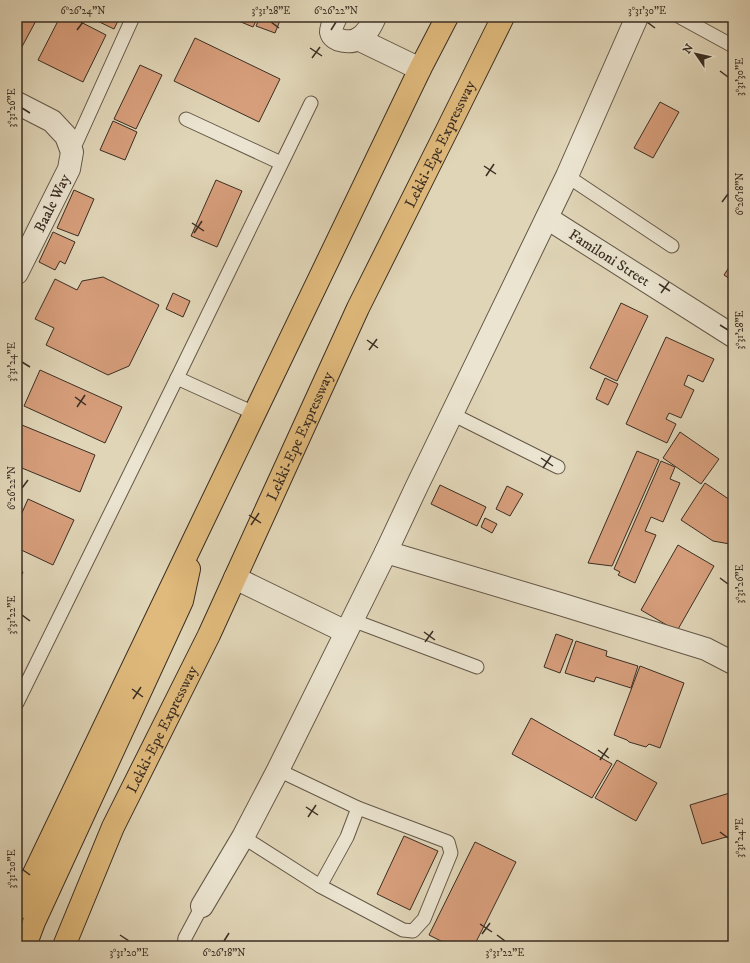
<svg xmlns="http://www.w3.org/2000/svg" width="750" height="963" viewBox="0 0 750 963" font-family="'IM FELL DW Pica',serif">
  <style>
    .building { fill: #d79e7b; stroke: #3a2e23 }
    .lines { fill: none; stroke-linecap: round; stroke-linejoin: round }
    .service-casing { stroke: #645848; stroke-width: 15 }
    .minor-casing { stroke: #645848; stroke-width: 24 }
    .trunk-casing { stroke: #3a2e23; stroke-width: 24 }
    .service { stroke: #ebe4d0; stroke-width: 13 }
    .minor { stroke: #ebe4d0; stroke-width: 22 }
    .trunk { stroke: #e0ba7c; stroke-width: 22 }
    .ticks { fill: none; stroke: #3a2e23; stroke-width: 1.5 }
    .labels { text-anchor: middle; stroke-width: 4; stroke-linejoin: round; paint-order: stroke }
    .street-label { font-size: 15px; fill: #3a2e23; stroke: #ebe4d0 }
    .neatline { fill: none; stroke: #3a2e23; stroke-width: 1.5 }
    .ticks-label { font-size: 10px; text-anchor: middle; fill: #3a2e23 }
  </style>
  <rect width="100%" height="100%" fill="#e0d5b7"/>
  <filter id="stains"><feTurbulence type="fractalNoise" baseFrequency=".005" numOctaves="4"/><feColorMatrix values="0 0 0 0 .2 0 0 0 0 .09 0 0 0 0 .02 0 0 0 .5 -.17"/></filter>
  <radialGradient id="worn" r=".72"><stop offset=".6" stop-color="#630" stop-opacity="0"/><stop offset="1" stop-color="#630" stop-opacity=".3"/></radialGradient>
  <!-- building -->
  <g class="building">
    <path d="M 17,17 L 38,17 L 17,56 Z"/>
    <path d="M 60,17 L 71,17 L 106,35 L 83,82 L 38,60 Z"/>
    <path d="M 89,17 L 120,17 L 114,29 Z"/>
    <path d="M 229,17 L 258,17 L 253,27 Z"/>
    <path d="M 260,17 L 281,18 L 275,33 L 256,26 Z"/>
    <path d="M 195,38 L 280,79 L 259,122 L 174,81 Z"/>
    <path d="M 140,65 L 162,75 L 136,129 L 114,119 Z"/>
    <path d="M 660,102 L 679,112 L 653,158 L 634,148 Z"/>
    <path d="M 113,121 L 137,132 L 125,160 L 100,150 Z"/>
    <path d="M 216,180 L 242,191 L 217,247 L 191,236 Z"/>
    <path d="M 74,190 L 94,199 L 78,236 L 57,228 Z"/>
    <path d="M 53,232 L 75,242 L 65,264 L 60,261 L 55,270 L 39,262 Z"/>
    <path d="M 733,261 L 733,281 L 724,275 Z"/>
    <path d="M 103,277 L 159,305 L 129,366 L 108,375 L 46,345 L 54,328 L 35,319 L 55,279 L 77,290 L 82,281 Z"/>
    <path d="M 173,293 L 190,301 L 183,317 L 166,309 Z"/>
    <path d="M 621,303 L 648,316 L 617,381 L 590,368 Z"/>
    <path d="M 666,337 L 714,359 L 703,382 L 688,375 L 684,385 L 694,390 L 681,418 L 669,413 L 666,419 L 676,424 L 667,443 L 626,424 Z"/>
    <path d="M 40,370 L 122,407 L 105,443 L 24,406 Z"/>
    <path d="M 605,378 L 618,384 L 608,405 L 596,399 Z"/>
    <path d="M 17,423 L 95,455 L 80,492 L 17,466 Z"/>
    <path d="M 680,432 L 719,459 L 701,484 L 663,458 Z"/>
    <path d="M 637,451 L 659,460 L 612,566 L 588,563 Z"/>
    <path d="M 661,461 L 675,467 L 670,479 L 680,483 L 663,522 L 651,517 L 645,531 L 656,535 L 635,583 L 618,575 L 620,572 L 614,569 Z"/>
    <path d="M 705,483 L 733,502 L 733,538 L 730,544 L 713,541 L 681,520 Z"/>
    <path d="M 440,485 L 486,507 L 477,526 L 431,504 Z"/>
    <path d="M 507,486 L 523,494 L 510,516 L 496,509 Z"/>
    <path d="M 28,499 L 74,520 L 53,565 L 17,548 L 17,513 L 21,515 Z"/>
    <path d="M 485,518 L 497,524 L 492,533 L 481,527 Z"/>
    <path d="M 678,545 L 714,566 L 677,631 L 641,610 Z"/>
    <path d="M 17,570 L 23,572 L 17,585 Z"/>
    <path d="M 556,634 L 573,640 L 560,673 L 544,667 Z"/>
    <path d="M 576,641 L 607,651 L 606,656 L 638,666 L 631,688 L 596,677 L 594,682 L 565,673 Z"/>
    <path d="M 640,666 L 684,683 L 660,748 L 649,744 L 646,747 L 629,742 L 627,740 L 614,735 Z"/>
    <path d="M 531,718 L 612,764 L 592,798 L 512,754 Z"/>
    <path d="M 617,760 L 657,783 L 636,821 L 595,798 Z"/>
    <path d="M 733,792 L 733,835 L 702,844 L 690,805 Z"/>
    <path d="M 404,836 L 438,851 L 410,910 L 377,894 Z"/>
    <path d="M 475,842 L 516,862 L 474,946 L 451,946 L 429,935 Z"/>
  </g>
  <g class="lines">
    <defs>
      <g id="service">
        <path d="M 680,17 L 733,46"/>
        <path d="M 186,119 L 281,163"/>
        <path d="M 72,152 L 133,17"/>
        <path d="M 567,176 L 672,246"/>
        <path d="M 177,378 L 311,103"/>
        <path d="M 452,414 L 558,467"/>
        <path d="M 352,620 L 477,667"/>
        <path d="M 17,703 L 177,378 L 254,413"/>
        <path d="M 243,837 L 320,886 L 347,837 L 358,808 L 278,770"/>
        <path d="M 320,886 L 403,930 L 413,931 L 424,919 L 451,853 L 448,842 L 358,808"/>
        <path d="M 184,946 L 185,938 L 202,906"/>
      </g>
      <g id="minor">
        <path d="M 336,17 C 334,21 331,27 331,32 C 333,42 351,43 358,39 C 367,34 371,26 375,17"/>
        <path d="M 358,39 L 420,69"/>
        <path d="M 17,103 L 52,121 L 66,136 L 72,152 L 69,169 L 17,273"/>
        <path id="s1" d="M 547,218 L 733,336"/>
        <path d="M 386,552 L 560,604 L 706,649 L 733,663"/>
        <path d="M 235,578 L 346,632"/>
        <path d="M 202,906 L 243,837 L 278,770 L 386,552 L 416,488 L 567,176 L 637,17"/>
      </g>
      <g id="trunk">
        <path d="M 17,909 L 198,531 L 420,69 L 447,17"/>
        <path d="M 25,946 L 34,922 L 182,601 L 189,569"/>
        <path id="s2" d="M 64,946 L 113,827 L 209,635 L 358,308 L 448,128 L 503,17"/>
      </g>
    </defs>
    <!-- service casing -->
    <use href="#service" class="service-casing"/>
    <!-- minor casing -->
    <use href="#minor" class="minor-casing"/>
    <!-- trunk casing -->
    <use href="#trunk" class="trunk-casing"/>
    <!-- service -->
    <use href="#service" class="service"/>
    <!-- minor -->
    <use href="#minor" class="minor"/>
    <!-- trunk -->
    <use href="#trunk" class="trunk"/>
  </g>
  <!-- ticks -->
  <path class="ticks" d="M 271,22 L 279,28M 647,22 L 655,28M 77,30 L 83,22M 331,30 L 336,22M 310,48 L 322,56M 312,58 L 320,47M 720,71 L 728,77M 22,108 L 30,113M 484,166 L 496,174M 486,176 L 494,164M 722,202 L 728,194M 192,223 L 204,231M 194,233 L 202,221M 659,284 L 670,291M 661,293 L 669,282M 720,325 L 728,330M 367,340 L 378,348M 369,350 L 377,339M 22,362 L 30,367M 75,397 L 86,405M 77,407 L 85,395M 541,458 L 553,466M 543,468 L 551,456M 22,488 L 28,480M 249,515 L 261,523M 251,525 L 259,513M 720,578 L 728,584M 22,615 L 30,621M 424,632 L 435,640M 425,642 L 433,631M 132,689 L 143,697M 133,699 L 141,687M 598,750 L 609,758M 600,760 L 608,748M 306,807 L 318,815M 308,817 L 316,805M 720,832 L 728,838M 22,869 L 30,875M 480,924 L 492,932M 482,934 L 490,923M 120,935 L 129,941M 497,935 L 505,941M 224,941 L 229,933"/>
  <g class="labels">
    <!-- street labels -->
    <g class="street-label">
      <text dy="5" stroke="none"><textPath href="#s2" startOffset="886">Lekki-Epe Expressway</textPath></text>
      <text transform="translate(52 203) rotate(-64)" y="5">Baale Way</text>
      <text dy="5" stroke="none"><textPath href="#s1" startOffset="74">Familoni Street</textPath></text>
      <text dy="5" stroke="none"><textPath href="#s2" startOffset="562">Lekki-Epe Expressway</textPath></text>
      <text dy="5" stroke="none"><textPath href="#s2" startOffset="238">Lekki-Epe Expressway</textPath></text>
    </g>
  </g>
  <!-- margin -->
  <rect width="750" height="963" fill="none" stroke="#e0d5b7" stroke-width="44"/>
  <!-- north arrow -->
  <g transform="translate(696 54) rotate(304)" stroke="#ebe4d0" stroke-width="3" paint-order="stroke">
  <path d="M0-3L7 15L0 10L-7 15Z" fill="#3a2e23"/>
  <text y="-6" font-size="11" font-weight="bold" text-anchor="middle" fill="#3a2e23">N</text>
  </g>
  <rect x="22" y="22" width="706" height="919" class="neatline"/>
  <g class="ticks-label">
    <text x="83" y="14">6°26'24"N</text>
    <text x="271" y="14">3°31'28"E</text>
    <text x="336" y="14">6°26'22"N</text>
    <text x="647" y="14">3°31'30"E</text>
    <text transform="translate(739 77) rotate(-90)" y="4">3°31'30"E</text>
    <text transform="translate(11 108) rotate(-90)" y="4">3°31'26"E</text>
    <text transform="translate(739 194) rotate(-90)" y="4">6°26'18"N</text>
    <text transform="translate(739 330) rotate(-90)" y="4">3°31'28"E</text>
    <text transform="translate(11 362) rotate(-90)" y="4">3°31'24"E</text>
    <text transform="translate(11 488) rotate(-90)" y="4">6°26'22"N</text>
    <text transform="translate(739 584) rotate(-90)" y="4">3°31'26"E</text>
    <text transform="translate(11 615) rotate(-90)" y="4">3°31'22"E</text>
    <text transform="translate(739 838) rotate(-90)" y="4">3°31'24"E</text>
    <text transform="translate(11 869) rotate(-90)" y="4">3°31'20"E</text>
    <text x="129" y="956">3°31'20"E</text>
    <text x="224" y="956">6°26'18"N</text>
    <text x="505" y="956">3°31'22"E</text>
  </g>
  <rect width="100%" height="100%" filter="url(#stains)"/>
  <rect width="100%" height="100%" fill="url(#worn)"/>
</svg>
